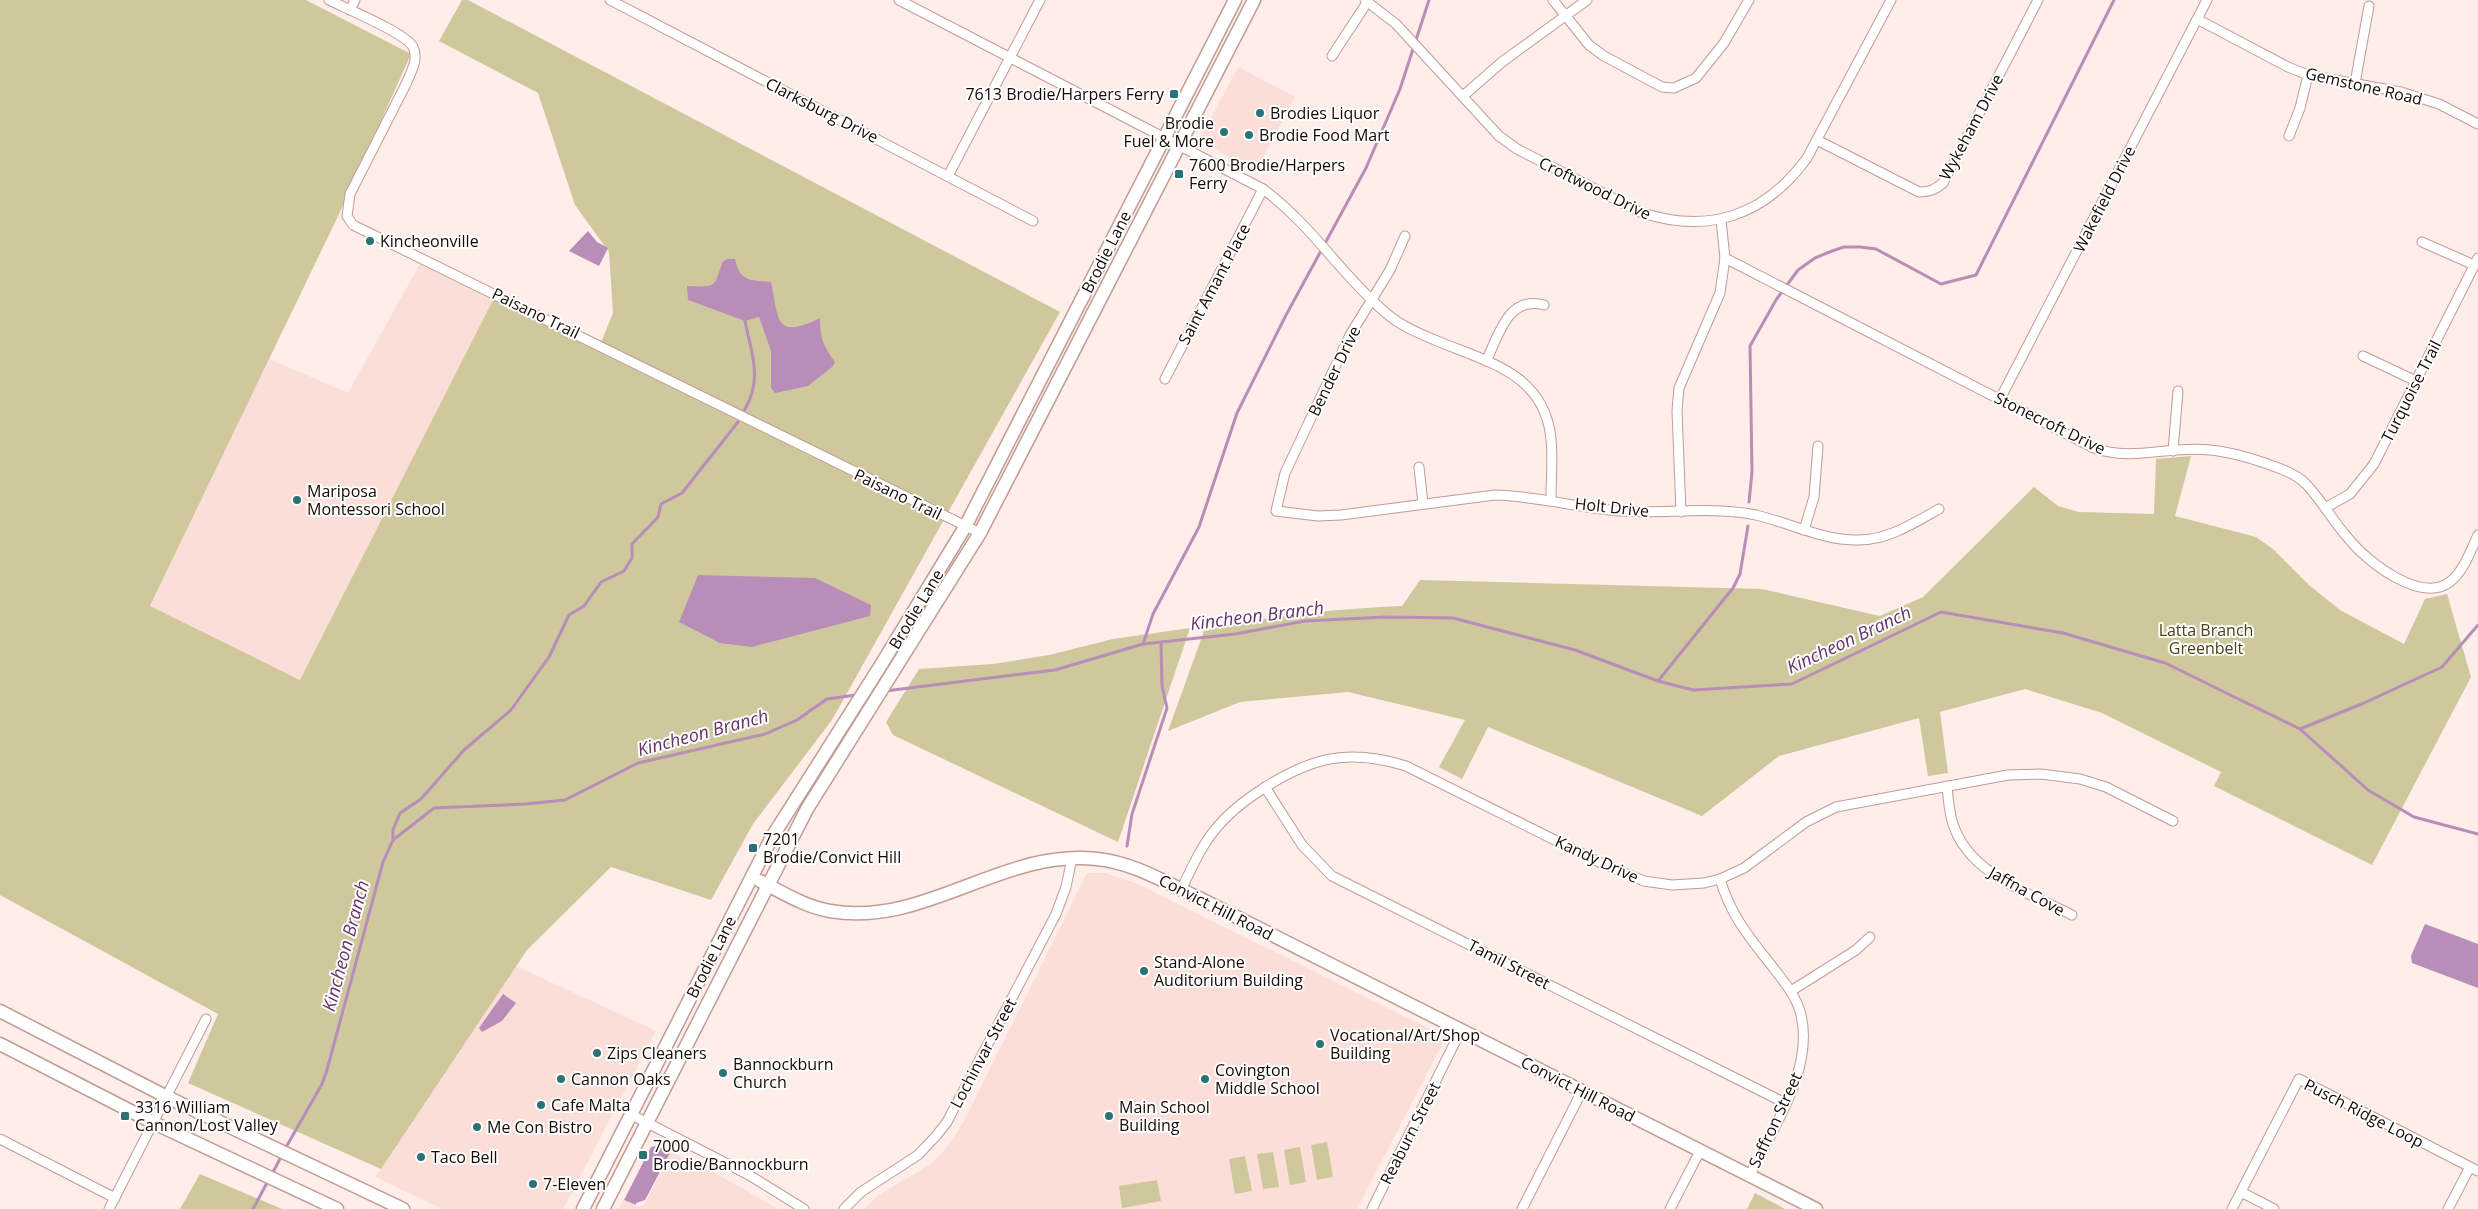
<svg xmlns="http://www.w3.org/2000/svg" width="2478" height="1209" viewBox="0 0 2478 1209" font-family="'Open Sans',sans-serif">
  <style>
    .built { fill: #fbded7 }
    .green { fill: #cfc89d }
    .water { fill: #b88db7 }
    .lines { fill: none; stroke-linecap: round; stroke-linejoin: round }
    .stream { stroke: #b88db7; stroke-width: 3 }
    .street-casing { stroke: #c29c94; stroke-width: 11 }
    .secondary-casing { stroke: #c29c94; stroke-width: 15 }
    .street { stroke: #fff; stroke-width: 9 }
    .secondary { stroke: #fff; stroke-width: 12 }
    .poi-dot { fill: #297376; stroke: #fff; stroke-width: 2 }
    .labels { text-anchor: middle; stroke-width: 4; stroke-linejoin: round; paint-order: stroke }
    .street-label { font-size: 16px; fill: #150906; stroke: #fff }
    .poi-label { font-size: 16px; fill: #150906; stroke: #fff; text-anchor: start }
    .park-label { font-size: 16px; fill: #4a4214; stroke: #fff }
    .water-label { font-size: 18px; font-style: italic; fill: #683269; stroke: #fff }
  </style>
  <rect width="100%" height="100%" fill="#feede9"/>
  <!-- built -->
  <g class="built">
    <path d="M 1238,67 L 1295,97 L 1255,172 L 1199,140 Z"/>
    <path d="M 420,264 L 493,300 L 301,680 L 150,607 L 269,359 L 348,393 Z"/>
    <path d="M 1087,873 L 1105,873 L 1138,884 L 1446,1037 L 1357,1209 L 865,1209 L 876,1197 L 932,1163 L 949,1145 L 964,1121 Z"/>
    <path d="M 516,966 L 656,1031 L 563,1209 L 443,1209 L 375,1177 Z"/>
    <path d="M 671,1152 L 717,1174 L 778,1209 L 618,1209 L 623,1200 L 637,1207 L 644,1205 Z"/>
  </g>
  <!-- green -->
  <g class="green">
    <path d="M 0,0 L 306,0 L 411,54 L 340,212 L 150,606 L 300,680 L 493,300 L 495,293 L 600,345 L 613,313 L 609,252 L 575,205 L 538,93 L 439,41 L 462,0 L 468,0 L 1060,312 L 832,720 L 753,824 L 711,900 L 611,867 L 527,950 L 381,1169 L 188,1083 L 218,1014 L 0,895 Z"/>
    <path d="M 2191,456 L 2175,516 L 2256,537 L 2273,549 L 2309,585 L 2340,610 L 2404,644 L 2425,599 L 2447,594 L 2471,677 L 2372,865 L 2214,786 L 2221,772 L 2102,713 L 2025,689 L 1940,712 L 1948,773 L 1928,776 L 1919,718 L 1779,756 L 1702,816 L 1488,727 L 1462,779 L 1439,767 L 1465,720 L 1348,692 L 1240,702 L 1168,731 L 1204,631 C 1270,615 1335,609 1402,606 L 1420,580 L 1762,589 L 1880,616 L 1923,597 L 2034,487 L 2058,506 L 2079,512 L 2154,514 L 2156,459 Z"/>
    <path d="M 1190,628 L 1118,842 L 893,735 L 886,722 L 919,669 L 993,664 L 1049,655 L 1113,639 Z"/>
    <path d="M 1327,1142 L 1333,1177 L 1317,1180 L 1311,1145 Z"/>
    <path d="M 1300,1147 L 1306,1182 L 1290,1185 L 1284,1150 Z"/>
    <path d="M 1273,1152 L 1279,1187 L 1263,1189 L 1257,1154 Z"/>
    <path d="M 1245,1156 L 1252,1191 L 1235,1194 L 1229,1159 Z"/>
    <path d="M 200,1174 L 282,1209 L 180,1209 Z"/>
    <path d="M 1157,1180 L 1161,1201 L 1122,1208 L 1119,1186 Z"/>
    <path d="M 1755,1193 L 1785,1209 L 1747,1209 Z"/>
  </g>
  <!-- water -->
  <g class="water">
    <path d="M 588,231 L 597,242 L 608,248 L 599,266 L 569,251 Z"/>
    <path d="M 728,259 L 735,259 C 740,282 750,280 771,282 C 779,321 775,340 820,318 C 820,338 823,345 835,362 L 832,367 L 808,386 L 775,393 L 771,388 L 771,351 L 759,317 L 745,321 L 688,300 L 687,286 C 718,287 713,288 723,261 Z"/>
    <path d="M 698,575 L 815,578 L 871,605 L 870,616 L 752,647 L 720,643 L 679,622 Z"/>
    <path d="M 2425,924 L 2478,944 L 2478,988 L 2412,963 L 2411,956 Z"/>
    <path d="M 503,994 L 516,1003 L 502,1021 L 482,1032 L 479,1028 Z"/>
    <path d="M 659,1145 L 671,1151 L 645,1200 L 636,1203 L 636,1205 L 624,1200 L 651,1147 Z"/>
  </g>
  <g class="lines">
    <!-- stream -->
    <g class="stream">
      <path d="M 744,411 C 763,379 752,356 745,321"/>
      <path d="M 1749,502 L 1752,472 L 1750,346 L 1776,300 L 1798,270 L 1815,258 L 1832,251 L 1844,247 L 1860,247 L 1876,249 L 1941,284 L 1976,275 L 2114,0"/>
      <path d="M 1143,644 L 1153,614 L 1199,527 L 1237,413 L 1285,317 L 1366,168 L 1400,89 L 1429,0"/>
      <path d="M 1658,681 L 1733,588 L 1740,574 L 1748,526"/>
      <path d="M 885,691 L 1055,670 L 1143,644 L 1235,634 L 1305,621 L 1386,617 L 1453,618 L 1575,650 L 1658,681 L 1693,690 L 1792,684 L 1941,612 L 2063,633 L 2165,663 L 2300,729 L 2368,790 L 2414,817 L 2478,834"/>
      <path d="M 2300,729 L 2364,703 L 2442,667 L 2478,625"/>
      <path d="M 393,841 L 393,830 L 400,813 L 421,799 L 464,750 L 511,710 L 549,657 L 569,615 L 584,606 L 601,582 L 624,571 L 632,558 L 632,544 L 658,517 L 661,504 L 682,493 L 738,422"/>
      <path d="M 1127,846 L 1132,814 L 1167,708 L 1162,686 L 1161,643"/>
      <path d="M 285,1149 L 322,1084 L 327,1070 L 383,862 L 393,840 L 434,808 L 525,804 L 565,800 L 638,763 L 765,734 L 797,720 L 827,699 L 856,695"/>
      <path d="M 272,1174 L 282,1155"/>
      <path d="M 253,1209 L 268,1181"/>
    </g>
    <defs>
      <g id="street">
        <path d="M 329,0 C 345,8 406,33 413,47 C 419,59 411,72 406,84 L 350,194 L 347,216 L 353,225 L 980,533"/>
        <path d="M 610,0 L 1033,221"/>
        <path d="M 899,0 L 1263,189 C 1313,226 1340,274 1386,313 C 1402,327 1423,335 1442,343 C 1492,363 1545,376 1551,439 C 1553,459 1551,480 1551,500"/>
        <path d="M 1365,0 L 1396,24 L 1499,136 L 1517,149 L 1640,212 C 1708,235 1765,216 1807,158 L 1891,0"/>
        <path d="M 1553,0 L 1589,45 L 1604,56 L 1662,87 L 1674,88 L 1696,78 L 1724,43 L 1749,0"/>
        <path d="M 350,10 L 355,0"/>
        <path d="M 2197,19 L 2288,67 L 2308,75 L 2401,92 L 2439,104 L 2478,124"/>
        <path d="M 1332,56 L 1368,1"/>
        <path d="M 2355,83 L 2369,6"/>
        <path d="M 1463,96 L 1502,62 L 1587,0"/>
        <path d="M 2289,136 L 2300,108 L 2308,75"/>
        <path d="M 1817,140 L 1919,192 C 1929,192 1935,190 1943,183 L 2038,0"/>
        <path d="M 948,176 L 1040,0"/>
        <path d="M 1405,236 L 1390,270 L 1350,335 L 1285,473 L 1276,511 L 1318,516 L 1341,515 L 1495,495 C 1537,496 1578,508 1619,511 C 1664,514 1712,506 1756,515 C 1790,523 1824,541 1859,540 C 1888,540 1914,523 1939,509"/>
        <path d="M 2422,242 L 2474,265"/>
        <path d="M 1725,258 L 2094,448 C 2133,462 2170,445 2210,450 C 2231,452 2254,459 2273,466 C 2285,470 2297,475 2306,484 C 2322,501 2333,521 2348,538 C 2367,562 2422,605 2451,581 C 2464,570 2471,550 2478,535"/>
        <path d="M 2363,356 L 2416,381"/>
        <path d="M 1486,361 C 1499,335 1508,295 1544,305"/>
        <path d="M 1165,379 L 1263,189"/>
        <path d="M 2000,399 L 2207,0"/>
        <path d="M 2173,451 L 2178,391"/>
        <path d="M 1419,467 L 1423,504"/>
        <path d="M 2325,508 L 2350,494 L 2374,464 L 2478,258"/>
        <path d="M 1681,512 L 1677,411 L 1679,388 L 1720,293 L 1725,258 L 1721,220"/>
        <path d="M 1804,530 L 1814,497 L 1818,446"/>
        <path d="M 1947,786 C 1948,798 1949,812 1953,824 C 1969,874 2029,893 2072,915"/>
        <path d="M 1265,787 L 1302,845 L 1332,876 L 1785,1103"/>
        <path d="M 1720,879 C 1731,917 1751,939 1775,970 C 1786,984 1797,998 1801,1015 C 1814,1069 1773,1128 1750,1175"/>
        <path d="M 1181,890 C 1189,874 1196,857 1206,842 C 1220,820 1239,804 1261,790 C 1311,757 1349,748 1406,766 L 1601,863 L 1644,881 L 1672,885 L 1704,883 L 1720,879 L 1744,868 L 1806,822 L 1836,807 L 2008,775 L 2041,774 L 2080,779 L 2106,787 L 2173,821"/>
        <path d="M 1791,991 L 1856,950 L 1870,937"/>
        <path d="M 632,1115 L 749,1175 L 804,1209"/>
        <path d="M 0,1139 L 115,1198"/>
        <path d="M 2241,1192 L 2274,1209"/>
        <path d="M 109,1209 L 206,1019"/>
        <path d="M 844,1209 L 861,1192 L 918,1155 L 936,1136 L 947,1122 L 1056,914 L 1066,887 L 1072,858"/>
        <path d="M 1372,1209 L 1461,1030"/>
        <path d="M 1522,1209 L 1582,1091"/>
        <path d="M 1670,1209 L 1700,1151"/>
        <path d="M 2232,1209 L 2299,1079 L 2478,1171"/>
        <path d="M 2448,1209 L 2470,1167"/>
      </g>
      <g id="secondary">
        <path d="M 760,881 C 782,892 805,907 830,911 C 924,928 1003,848 1097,859 C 1135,863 1166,883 1199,898 L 1816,1209"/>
        <path d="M 0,1011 L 167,1097 L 403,1209"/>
        <path d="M 0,1044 L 154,1123 L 337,1209"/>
        <path d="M 583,1209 L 772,837 L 881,665 L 965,527 L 1235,0"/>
        <path d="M 603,1209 L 807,809 L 980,533 L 1254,0"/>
      </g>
    </defs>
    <!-- street casing -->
    <use href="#street" class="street-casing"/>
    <!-- secondary casing -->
    <use href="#secondary" class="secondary-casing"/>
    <!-- street -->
    <use href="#street" class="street"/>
    <!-- secondary -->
    <use href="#secondary" class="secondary"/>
  </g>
  <!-- markers -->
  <g class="poi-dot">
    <rect x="1169" y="89" width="10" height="10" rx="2.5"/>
    <circle cx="1260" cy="113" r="5"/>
    <circle cx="1224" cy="132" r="5"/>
    <circle cx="1249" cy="135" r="5"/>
    <rect x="1174" y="169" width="10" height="10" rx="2.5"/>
    <circle cx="370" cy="241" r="5"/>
    <circle cx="297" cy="500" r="5"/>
    <rect x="748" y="843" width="10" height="10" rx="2.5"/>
    <circle cx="1144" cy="971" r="5"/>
    <circle cx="1320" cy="1044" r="5"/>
    <circle cx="597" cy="1053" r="5"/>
    <circle cx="723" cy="1073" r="5"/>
    <circle cx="561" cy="1079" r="5"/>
    <circle cx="1205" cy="1079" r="5"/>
    <circle cx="541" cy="1105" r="5"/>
    <rect x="120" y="1111" width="10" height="10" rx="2.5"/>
    <circle cx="1109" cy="1116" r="5"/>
    <circle cx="477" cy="1127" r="5"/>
    <rect x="638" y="1150" width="10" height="10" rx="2.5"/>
    <circle cx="421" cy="1157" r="5"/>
    <circle cx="533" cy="1184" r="5"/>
  </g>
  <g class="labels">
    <!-- street labels -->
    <g class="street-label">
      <text transform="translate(2364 86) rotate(13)" y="6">Gemstone Road</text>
      <text transform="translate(822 110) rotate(27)" y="6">Clarksburg Drive</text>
      <text transform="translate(1971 127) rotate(-62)" y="6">Wykeham Drive</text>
      <text transform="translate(1595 188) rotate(26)" y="6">Croftwood Drive</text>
      <text transform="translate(2104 199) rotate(-63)" y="6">Wakefield Drive</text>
      <text transform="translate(1106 252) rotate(-63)" y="6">Brodie Lane</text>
      <text transform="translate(1214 284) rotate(-62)" y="6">Saint Amant Place</text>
      <text transform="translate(536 313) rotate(26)" y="6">Paisano Trail</text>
      <text transform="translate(1334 371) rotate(-64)" y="6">Bender Drive</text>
      <text transform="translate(2411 391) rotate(-63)" y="6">Turquoise Trail</text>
      <text transform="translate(2050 423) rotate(26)" y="6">Stonecroft Drive</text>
      <text transform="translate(898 494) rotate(26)" y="6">Paisano Trail</text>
      <text transform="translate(1612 507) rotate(6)" y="6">Holt Drive</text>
      <text transform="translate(916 609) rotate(-59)" y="6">Brodie Lane</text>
      <text transform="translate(1597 859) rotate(25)" y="6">Kandy Drive</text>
      <text transform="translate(2027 891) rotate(29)" y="6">Jaffna Cove</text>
      <text transform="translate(1216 907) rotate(27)" y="6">Convict Hill Road</text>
      <text transform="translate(711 957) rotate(-63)" y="6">Brodie Lane</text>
      <text transform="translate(1509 964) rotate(27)" y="6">Tamil Street</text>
      <text transform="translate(983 1053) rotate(-62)" y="6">Lochinvar Street</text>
      <text transform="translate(1578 1089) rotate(27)" y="6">Convict Hill Road</text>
      <text transform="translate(2364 1113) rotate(27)" y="6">Pusch Ridge Loop</text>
      <text transform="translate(1775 1120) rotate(-65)" y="6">Saffron Street</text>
      <text transform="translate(1410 1133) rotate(-63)" y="6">Reaburn Street</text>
    </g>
    <!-- poi labels -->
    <g class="poi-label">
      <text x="1164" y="100" text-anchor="end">7613 Brodie/Harpers Ferry</text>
      <text x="1270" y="119">Brodies Liquor</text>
      <text x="1214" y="129" text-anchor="end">Brodie<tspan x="1214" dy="18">Fuel &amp; More</tspan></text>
      <text x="1259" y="141">Brodie Food Mart</text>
      <text x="1189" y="171">7600 Brodie/Harpers<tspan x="1189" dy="18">Ferry</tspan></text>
      <text x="380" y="247">Kincheonville</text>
      <text x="307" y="497">Mariposa<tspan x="307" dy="18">Montessori School</tspan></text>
      <text x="763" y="845">7201<tspan x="763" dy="18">Brodie/Convict Hill</tspan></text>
      <text x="1154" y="968">Stand-Alone<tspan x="1154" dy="18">Auditorium Building</tspan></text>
      <text x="1330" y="1041">Vocational/Art/Shop<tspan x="1330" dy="18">Building</tspan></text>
      <text x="607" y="1059">Zips Cleaners</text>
      <text x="733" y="1070">Bannockburn<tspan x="733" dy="18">Church</tspan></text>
      <text x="1215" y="1076">Covington<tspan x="1215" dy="18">Middle School</tspan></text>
      <text x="571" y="1085">Cannon Oaks</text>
      <text x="551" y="1111">Cafe Malta</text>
      <text x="135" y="1113">3316 William<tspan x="135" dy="18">Cannon/Lost Valley</tspan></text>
      <text x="1119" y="1113">Main School<tspan x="1119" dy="18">Building</tspan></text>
      <text x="487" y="1133">Me Con Bistro</text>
      <text x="653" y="1152">7000<tspan x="653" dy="18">Brodie/Bannockburn</tspan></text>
      <text x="431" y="1163">Taco Bell</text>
      <text x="543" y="1190">7-Eleven</text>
    </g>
    <!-- park labels -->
    <g class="park-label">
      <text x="2206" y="636">Latta Branch<tspan x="2206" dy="18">Greenbelt</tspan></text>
    </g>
    <!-- water labels -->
    <g class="water-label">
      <text transform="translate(1257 616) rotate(-7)" y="6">Kincheon Branch</text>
      <text transform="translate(1849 640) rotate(-25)" y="6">Kincheon Branch</text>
      <text transform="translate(703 733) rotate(-15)" y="6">Kincheon Branch</text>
      <text transform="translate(346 946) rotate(-75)" y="6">Kincheon Branch</text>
    </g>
  </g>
</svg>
